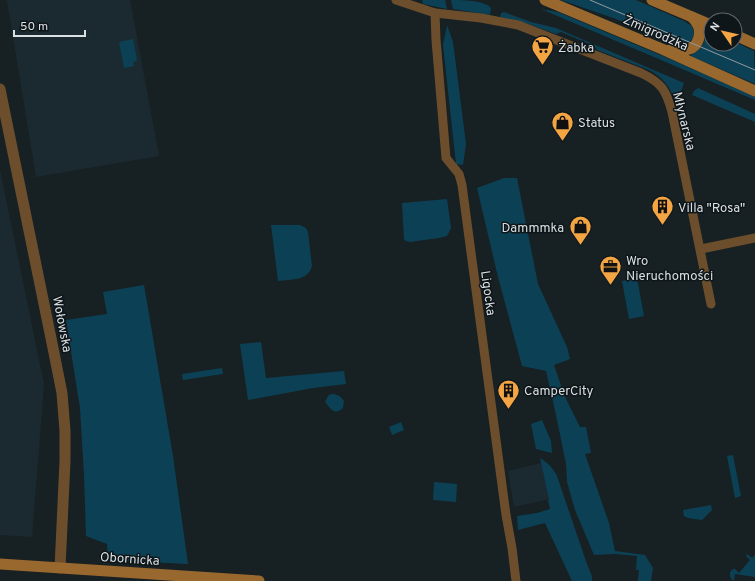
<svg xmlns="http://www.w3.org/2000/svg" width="755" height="581" viewBox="0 0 755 581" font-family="Overpass,sans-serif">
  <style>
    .built { fill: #1b2a31 }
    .green { fill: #0c4155 }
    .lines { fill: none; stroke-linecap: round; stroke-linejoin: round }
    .minor { stroke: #6c4e2c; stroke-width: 9 }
    .tertiary { stroke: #6c4e2c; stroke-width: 11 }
    .secondary { stroke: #98682e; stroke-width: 11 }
    .tram { stroke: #949a9d; stroke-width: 1 }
    .labels { text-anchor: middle; stroke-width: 3; stroke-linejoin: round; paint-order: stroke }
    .street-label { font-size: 13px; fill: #dadfe2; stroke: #0e161a }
    .poi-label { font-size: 13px; fill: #dadfe2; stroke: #0e161a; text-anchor: start }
  </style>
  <rect width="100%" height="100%" fill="#172023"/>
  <!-- built -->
  <g class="built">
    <path d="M 7,0 L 130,0 L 159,156 L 36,177 Z"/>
    <path d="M 0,170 L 44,384 L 32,537 L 0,535 Z"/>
    <path d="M 541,463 L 550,499 L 514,507 L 508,471 Z"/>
  </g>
  <!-- green -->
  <g class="green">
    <path d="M 422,0 L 445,0 L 447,9 L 423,4 Z"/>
    <path d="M 451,0 C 462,0 484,0 491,8 L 490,15 L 453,9 Z"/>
    <path d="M 561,0 L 636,0 L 684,21 L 692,26 L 694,33 L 693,38 L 689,42 L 677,44 L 616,19 Z"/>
    <path d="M 541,9 L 558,12 L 677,62 L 755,97 L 755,100 Z"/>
    <path d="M 504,12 L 531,22 L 556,28 L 684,83 L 678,99 L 674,99 C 670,86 661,76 649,70 L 597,50 L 594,46 L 561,32 L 556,34 L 528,24 L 500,17 L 501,13 Z"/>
    <path d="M 447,25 L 453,42 L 466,144 L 463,165 L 456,164 L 443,45 Z"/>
    <path d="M 707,31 L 711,32 L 711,44 L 735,44 L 735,42 L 754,51 L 755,84 L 691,56 L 691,55 C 701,50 706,42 706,32 Z"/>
    <path d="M 133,39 L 137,60 L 136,61 L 133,62 L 134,66 L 124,68 L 119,42 Z"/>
    <path d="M 698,88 L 755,114 L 755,122 L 692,95 L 694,91 Z"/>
    <path d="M 504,178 L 517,178 L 538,284 L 567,347 L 570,359 L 554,365 L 565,397 L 580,427 L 586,427 L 591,453 L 585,454 L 609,523 L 615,551 L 645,555 L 653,568 L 651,581 L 638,581 L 639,570 L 636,570 L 637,556 L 615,554 L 594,555 L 575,510 L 567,482 L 566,464 L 556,415 L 546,371 L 522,366 L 498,277 L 477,188 Z"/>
    <path d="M 447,199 L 451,228 L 447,236 L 439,238 L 410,242 L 406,241 L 404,239 L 402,203 Z"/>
    <path d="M 271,225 L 300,225 L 306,228 L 308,232 L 312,266 C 308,281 292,279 278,281 Z"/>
    <path d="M 637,278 L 644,316 L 629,319 L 622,281 Z"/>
    <path d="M 144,285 L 173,456 L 188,564 L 108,560 L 107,544 L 86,536 L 84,475 L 80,408 L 66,320 L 107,314 L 103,292 Z"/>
    <path d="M 261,342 L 266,378 L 344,371 L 346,384 L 313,388 L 248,400 L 240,344 Z"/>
    <path d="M 222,368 L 223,374 L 183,380 L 182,374 Z"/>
    <path d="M 331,394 C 338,394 340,396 344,401 L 343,408 C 334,416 331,409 325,402 L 328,396 Z"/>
    <path d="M 542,420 L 551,441 L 552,453 L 536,449 L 531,424 Z"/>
    <path d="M 401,422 L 404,430 L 392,435 L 389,427 Z"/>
    <path d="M 733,455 L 741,496 L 735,498 L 727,456 Z"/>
    <path d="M 540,458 C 548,463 552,467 557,476 L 587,564 L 592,576 L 592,581 L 572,581 L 545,523 L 518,530 L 517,516 L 537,513 L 550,509 L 548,500 L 549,499 Z"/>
    <path d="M 434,482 L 457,484 L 456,502 L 433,500 Z"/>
    <path d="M 711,505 L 712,510 L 702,520 L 688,518 L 684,516 L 683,510 Z"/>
    <path d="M 747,554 L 752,558 L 755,555 L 755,577 L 735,574 L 734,580 L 732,580 L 730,576 L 730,572 L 733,569 L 735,569 L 739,573 L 750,560 L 746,556 Z"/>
  </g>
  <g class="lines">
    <!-- minor -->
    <g class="minor">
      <path d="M 396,0 L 435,13 L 481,18 L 518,25 L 641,73 C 662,83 666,90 672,112 L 711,304"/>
      <path d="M 435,13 L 436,40 L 446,158 L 459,174 L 462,185 L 506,515 L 512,548 L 516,581"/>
      <path d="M 701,249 L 755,238"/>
    </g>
    <!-- tertiary -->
    <path class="tertiary" d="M 0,89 L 53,348 L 62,393 L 65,431 L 65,461 L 60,568"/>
    <!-- secondary -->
    <g class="secondary">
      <path d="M 545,0 L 662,49 L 755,91"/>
      <path d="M 652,0 L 711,25"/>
      <path d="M 735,35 L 755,44"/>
      <path d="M 669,50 C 676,50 685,52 692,48 C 698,44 701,35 699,28 C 698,24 695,20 692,17"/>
      <path d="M 0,564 L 259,581"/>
    </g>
    <!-- tram -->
    <path class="tram" d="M 590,0 L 755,70"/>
  </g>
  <!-- icons -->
  <defs>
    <symbol id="supermarket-pin" viewBox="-11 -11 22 30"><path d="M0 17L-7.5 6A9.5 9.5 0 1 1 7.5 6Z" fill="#f3a443" stroke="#0e161a"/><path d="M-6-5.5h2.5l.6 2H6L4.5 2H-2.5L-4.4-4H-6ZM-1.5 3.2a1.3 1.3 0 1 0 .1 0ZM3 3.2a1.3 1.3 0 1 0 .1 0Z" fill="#111"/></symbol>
    <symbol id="shop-pin" viewBox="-11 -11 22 30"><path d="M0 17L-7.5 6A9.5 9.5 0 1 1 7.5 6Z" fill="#f3a443" stroke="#0e161a"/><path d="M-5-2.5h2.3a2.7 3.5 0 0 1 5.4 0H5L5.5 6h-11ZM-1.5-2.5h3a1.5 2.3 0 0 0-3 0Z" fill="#111"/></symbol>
    <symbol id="building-pin" viewBox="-11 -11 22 30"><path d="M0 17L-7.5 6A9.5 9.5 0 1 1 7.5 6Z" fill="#f3a443" stroke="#0e161a"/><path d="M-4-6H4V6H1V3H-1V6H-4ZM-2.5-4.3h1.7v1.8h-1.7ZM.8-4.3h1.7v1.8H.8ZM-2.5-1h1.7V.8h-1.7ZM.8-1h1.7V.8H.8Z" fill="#111"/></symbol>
    <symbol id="office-pin" viewBox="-11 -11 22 30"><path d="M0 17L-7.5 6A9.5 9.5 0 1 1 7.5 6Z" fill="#f3a443" stroke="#0e161a"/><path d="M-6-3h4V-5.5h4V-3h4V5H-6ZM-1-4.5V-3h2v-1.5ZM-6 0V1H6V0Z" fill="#111"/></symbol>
  </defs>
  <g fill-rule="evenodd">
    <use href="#supermarket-pin" x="530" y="34" width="25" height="34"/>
    <use href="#shop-pin" x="550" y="110" width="25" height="34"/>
    <use href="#building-pin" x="650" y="194" width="25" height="34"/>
    <use href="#shop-pin" x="568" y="214" width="25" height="34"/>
    <use href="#office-pin" x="598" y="254" width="25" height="34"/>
    <use href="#building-pin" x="496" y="378" width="25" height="34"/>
  </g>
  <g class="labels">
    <!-- street labels -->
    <g class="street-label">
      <text transform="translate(656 32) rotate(24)" y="5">Żmigrodzka</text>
      <text transform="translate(685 121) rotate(76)" y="5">Młynarska</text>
      <text transform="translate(489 293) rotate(82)" y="5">Ligocka</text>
      <text transform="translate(63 324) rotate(79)" y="5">Wołowska</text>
      <text transform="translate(130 558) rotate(4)" y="5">Obornicka</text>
    </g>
    <!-- poi labels -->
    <g class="poi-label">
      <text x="558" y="52">Żabka</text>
      <text x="578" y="127">Status</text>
      <text x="678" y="212">Villa "Rosa"</text>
      <text x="564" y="232" text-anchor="end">Dammmka</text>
      <text x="626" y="265">Wro<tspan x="626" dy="15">Nieruchomości</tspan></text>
      <text x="524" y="395">CamperCity</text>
    </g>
  </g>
  <!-- north arrow -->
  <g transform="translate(723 32) rotate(304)"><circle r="19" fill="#0e161a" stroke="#60666a"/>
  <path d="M0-3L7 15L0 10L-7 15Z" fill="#f3a443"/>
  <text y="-6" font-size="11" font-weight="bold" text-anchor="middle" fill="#dadfe2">N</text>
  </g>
  <!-- scale -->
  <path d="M14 30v6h71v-6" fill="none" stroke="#dadfe2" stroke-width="2"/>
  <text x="20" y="30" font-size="12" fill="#dadfe2" stroke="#0e161a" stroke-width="3" paint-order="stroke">50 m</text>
</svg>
